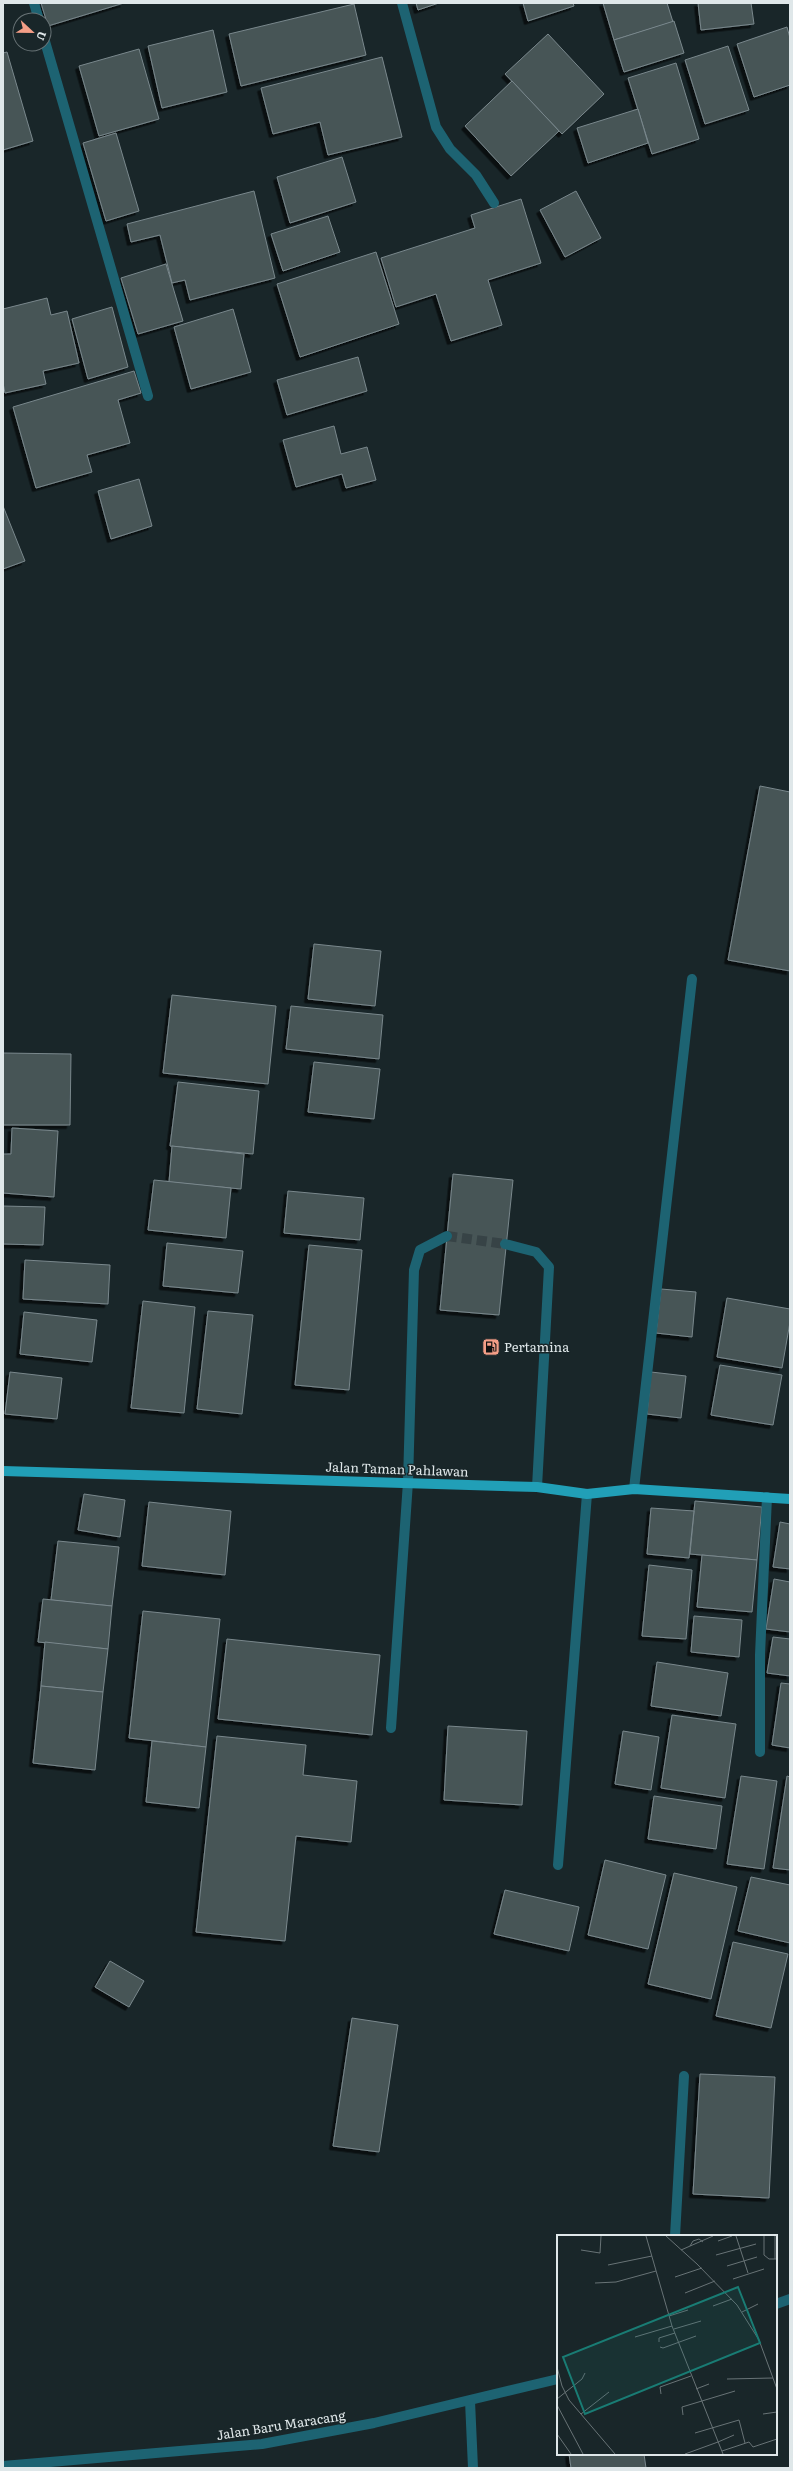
<svg xmlns="http://www.w3.org/2000/svg" width="793" height="2471" viewBox="0 0 793 2471" font-family="Literata,serif">
  <style>
    .building { fill: #465457; stroke: #7a888c; filter: url(#shadow) }
    .lines { fill: none; stroke-linecap: round; stroke-linejoin: round }
    .minor-tunnel { stroke: #374346; stroke-width: 10; stroke-dasharray: 10 5; stroke-linecap: butt }
    .minor { stroke: #1d6372; stroke-width: 10 }
    .major { stroke: #219fb7; stroke-width: 10 }
    .labels { text-anchor: middle; stroke-width: 3; stroke-linejoin: round; paint-order: stroke }
    .poi-label { font-size: 13px; fill: #dfe7e9; stroke: #192629; text-anchor: start }
    .street-label { font-size: 13px; fill: #dfe7e9; stroke: #192629 }
    .inset-road { fill: none; stroke: #687376; stroke-width: 1 }
    .view { fill: #197c74; fill-opacity: 0.15; stroke: #197c74; stroke-width: 2 }
    .inset-edge { fill: none; stroke: #dfe7e9; stroke-width: 2 }
  </style>
  <defs>
    <filter id="shadow"><feDropShadow dx="-3.5" dy="3.5" stdDeviation="0" flood-color="#0009"/></filter>
  </defs>
  <rect width="100%" height="100%" fill="#192629"/>
  <!-- building -->
  <g class="building">
    <path d="M 41,3 L 124,3 L 48,26 Z"/>
    <path d="M 416,3 L 439,3 L 418,10 Z"/>
    <path d="M 523,3 L 573,3 L 574,6 L 528,21 Z"/>
    <path d="M 603,3 L 667,3 L 673,22 L 614,40 Z"/>
    <path d="M 698,3 L 751,3 L 754,24 L 701,30 Z"/>
    <path d="M 354,4 L 366,55 L 241,86 L 229,34 Z"/>
    <path d="M 674,21 L 684,53 L 624,72 L 614,40 Z"/>
    <path d="M 787,27 L 790,38 L 790,85 L 754,97 L 737,44 Z"/>
    <path d="M 213,30 L 227,92 L 162,108 L 148,46 Z"/>
    <path d="M 548,34 L 604,94 L 562,134 L 505,74 Z"/>
    <path d="M 728,46 L 749,110 L 705,124 L 685,60 Z"/>
    <path d="M 139,49 L 159,119 L 99,136 L 79,66 Z"/>
    <path d="M 7,52 L 33,141 L 3,150 L 3,53 Z"/>
    <path d="M 382,57 L 402,137 L 328,155 L 320,122 L 273,134 L 261,88 Z"/>
    <path d="M 676,63 L 699,139 L 652,154 L 628,78 Z"/>
    <path d="M 512,81 L 559,131 L 511,176 L 465,126 Z"/>
    <path d="M 638,109 L 648,143 L 588,163 L 577,128 Z"/>
    <path d="M 116,133 L 139,211 L 106,221 L 83,143 Z"/>
    <path d="M 342,157 L 356,202 L 290,223 L 277,177 Z"/>
    <path d="M 254,191 L 275,278 L 190,300 L 185,280 L 172,283 L 160,235 L 131,242 L 127,224 Z"/>
    <path d="M 576,191 L 601,238 L 565,257 L 540,210 Z"/>
    <path d="M 521,199 L 541,263 L 488,280 L 502,325 L 451,341 L 436,294 L 396,307 L 381,258 L 475,228 L 471,215 Z"/>
    <path d="M 328,216 L 340,252 L 283,271 L 271,234 Z"/>
    <path d="M 376,252 L 399,324 L 300,357 L 277,284 Z"/>
    <path d="M 166,264 L 183,321 L 138,334 L 121,278 Z"/>
    <path d="M 47,298 L 51,315 L 67,311 L 79,363 L 43,371 L 46,384 L 5,393 L 3,383 L 3,309 Z"/>
    <path d="M 112,307 L 128,367 L 88,379 L 72,319 Z"/>
    <path d="M 233,309 L 251,372 L 191,389 L 174,327 Z"/>
    <path d="M 358,357 L 367,391 L 287,415 L 277,380 Z"/>
    <path d="M 134,371 L 141,393 L 118,400 L 130,443 L 87,455 L 92,472 L 36,488 L 13,407 Z"/>
    <path d="M 334,426 L 341,454 L 367,447 L 376,480 L 346,488 L 342,474 L 296,487 L 283,440 Z"/>
    <path d="M 139,479 L 152,526 L 111,539 L 98,491 Z"/>
    <path d="M 3,506 L 25,561 L 3,569 Z"/>
    <path d="M 760,786 L 790,792 L 790,971 L 728,960 Z"/>
    <path d="M 314,944 L 381,951 L 375,1006 L 308,999 Z"/>
    <path d="M 172,995 L 276,1006 L 268,1084 L 163,1073 Z"/>
    <path d="M 291,1006 L 383,1015 L 379,1059 L 286,1049 Z"/>
    <path d="M 3,1053 L 71,1054 L 70,1125 L 3,1125 Z"/>
    <path d="M 314,1062 L 380,1069 L 374,1119 L 308,1112 Z"/>
    <path d="M 178,1082 L 259,1091 L 253,1154 L 170,1146 Z"/>
    <path d="M 12,1128 L 58,1131 L 54,1197 L 3,1193 L 3,1154 L 11,1154 Z"/>
    <path d="M 172,1146 L 244,1154 L 241,1189 L 169,1182 Z"/>
    <path d="M 453,1174 L 513,1180 L 499,1315 L 440,1310 Z"/>
    <path d="M 154,1180 L 231,1188 L 226,1238 L 148,1230 Z"/>
    <path d="M 288,1191 L 364,1198 L 360,1240 L 284,1233 Z"/>
    <path d="M 3,1206 L 45,1207 L 43,1245 L 3,1244 Z"/>
    <path d="M 167,1243 L 243,1251 L 238,1293 L 163,1286 Z"/>
    <path d="M 309,1245 L 362,1250 L 349,1390 L 295,1385 Z"/>
    <path d="M 25,1260 L 110,1265 L 108,1304 L 23,1299 Z"/>
    <path d="M 661,1289 L 696,1292 L 692,1337 L 656,1333 Z"/>
    <path d="M 727,1298 L 790,1309 L 790,1322 L 782,1368 L 717,1357 Z"/>
    <path d="M 143,1301 L 195,1307 L 184,1413 L 131,1408 Z"/>
    <path d="M 208,1311 L 253,1315 L 242,1414 L 197,1409 Z"/>
    <path d="M 24,1312 L 97,1320 L 92,1362 L 20,1354 Z"/>
    <path d="M 720,1365 L 782,1375 L 773,1425 L 711,1415 Z"/>
    <path d="M 10,1372 L 62,1378 L 57,1419 L 5,1414 Z"/>
    <path d="M 651,1372 L 686,1376 L 681,1418 L 647,1414 Z"/>
    <path d="M 84,1494 L 125,1500 L 120,1537 L 78,1530 Z"/>
    <path d="M 695,1501 L 762,1507 L 757,1560 L 690,1554 Z"/>
    <path d="M 149,1502 L 231,1511 L 225,1575 L 142,1566 Z"/>
    <path d="M 651,1508 L 694,1511 L 689,1558 L 647,1554 Z"/>
    <path d="M 780,1522 L 790,1524 L 790,1569 L 773,1567 Z"/>
    <path d="M 58,1541 L 119,1547 L 112,1606 L 51,1600 Z"/>
    <path d="M 702,1555 L 757,1560 L 752,1612 L 697,1607 Z"/>
    <path d="M 649,1565 L 692,1570 L 686,1639 L 642,1636 Z"/>
    <path d="M 774,1579 L 790,1582 L 790,1632 L 766,1629 Z"/>
    <path d="M 43,1599 L 112,1606 L 108,1649 L 38,1642 Z"/>
    <path d="M 143,1611 L 220,1619 L 206,1747 L 129,1738 Z"/>
    <path d="M 694,1616 L 742,1620 L 739,1657 L 691,1652 Z"/>
    <path d="M 773,1637 L 790,1639 L 790,1676 L 767,1673 Z"/>
    <path d="M 227,1639 L 380,1655 L 372,1735 L 218,1719 Z"/>
    <path d="M 45,1642 L 108,1649 L 103,1692 L 41,1686 Z"/>
    <path d="M 657,1662 L 728,1673 L 721,1716 L 651,1706 Z"/>
    <path d="M 781,1683 L 790,1684 L 790,1748 L 772,1745 Z"/>
    <path d="M 41,1686 L 103,1692 L 95,1770 L 33,1763 Z"/>
    <path d="M 672,1715 L 736,1724 L 725,1798 L 661,1788 Z"/>
    <path d="M 448,1726 L 527,1731 L 522,1805 L 444,1800 Z"/>
    <path d="M 623,1731 L 659,1737 L 651,1790 L 615,1784 Z"/>
    <path d="M 217,1736 L 306,1745 L 303,1775 L 357,1781 L 351,1842 L 296,1836 L 285,1941 L 196,1932 Z"/>
    <path d="M 152,1741 L 206,1747 L 199,1808 L 146,1802 Z"/>
    <path d="M 741,1776 L 777,1781 L 764,1869 L 727,1864 Z"/>
    <path d="M 787,1776 L 790,1777 L 790,1870 L 773,1868 Z"/>
    <path d="M 654,1796 L 722,1806 L 716,1849 L 648,1839 Z"/>
    <path d="M 605,1860 L 666,1875 L 648,1949 L 588,1935 Z"/>
    <path d="M 674,1873 L 737,1887 L 711,1999 L 648,1984 Z"/>
    <path d="M 751,1877 L 790,1885 L 790,1943 L 738,1931 Z"/>
    <path d="M 505,1890 L 579,1907 L 569,1951 L 494,1934 Z"/>
    <path d="M 733,1942 L 788,1954 L 771,2028 L 716,2016 Z"/>
    <path d="M 110,1961 L 144,1981 L 129,2007 L 95,1987 Z"/>
    <path d="M 352,2018 L 398,2025 L 379,2152 L 333,2146 Z"/>
    <path d="M 700,2074 L 775,2077 L 769,2198 L 693,2194 Z"/>
    <path d="M 569,2454 L 644,2454 L 646,2468 L 571,2468 Z"/>
  </g>
  <g class="lines">
    <!-- minor-tunnel -->
    <path class="minor-tunnel" d="M 447,1236 L 505,1244"/>
    <!-- minor -->
    <g class="minor">
      <path d="M 34,3 L 39,20"/>
      <path d="M 402,3 L 436,127 L 450,149 L 476,175 L 494,203"/>
      <path d="M 44,38 L 148,396"/>
      <path d="M 505,1244 L 536,1252 L 549,1267 L 537,1487"/>
      <path d="M 634,1489 L 692,979"/>
      <path d="M 391,1728 L 408,1482 L 414,1270 L 420,1250 L 447,1236"/>
      <path d="M 760,1752 L 760,1655 L 767,1497"/>
      <path d="M 558,1865 L 587,1494"/>
      <path d="M 675,2236 L 684,2076"/>
      <path d="M 776,2304 L 790,2299"/>
      <path d="M 470,2401 L 473,2468"/>
      <path d="M 3,2466 L 262,2444 L 374,2423 L 558,2379"/>
    </g>
    <!-- major -->
    <path class="major" d="M 3,1471 L 537,1487 L 587,1494 L 634,1489 L 790,1499"/>
  </g>
  <!-- icons -->
  <defs>
    <symbol id="fuel-square" viewBox="-11 -11 22 22"><rect x="-9" y="-9" width="18" height="18" rx="4" fill="#f49e87" stroke="#192629"/><path d="M-5.5-6h7V0h2V4h1.3V-2.5L3-4.5l.8-.8L6-3V5H2.5V1h-1V6h-7ZM-4.2-4.7v3.2H.2V-4.7Z" fill="#111"/></symbol>
  </defs>
  <g fill-rule="evenodd">
    <use href="#fuel-square" x="481" y="1337" width="20" height="20"/>
  </g>
  <g class="labels">
    <!-- poi labels -->
    <g class="poi-label">
      <text x="504" y="1352">Pertamina</text>
    </g>
    <!-- street labels -->
    <g class="street-label">
      <text transform="translate(397 1469) rotate(2)" y="5">Jalan Taman Pahlawan</text>
      <text transform="translate(281 2425) rotate(-9)" y="5">Jalan Baru Maracang</text>
    </g>
  </g>
  <!-- overview -->
  <g transform="translate(557 2235)">
    <rect width="220" height="220" fill="#192629"/>
    <path class="inset-road" d="M 89,1 L 115,91 L 166,219M 109,1 L 140,29 L 180,70 L 202,105 L 220,154M 179,1 L 191,38M 207,1 L 207,20 L 212,24 L 220,24M 218,1 L 218,24M 161,6 L 175,1M 133,11 L 136,6 L 142,4 L 146,7M 24,15 L 43,18 L 44,1M 124,15 L 156,1M 159,20 L 199,9M 51,30 L 95,21M 170,31 L 200,22M 118,42 L 145,33M 176,44 L 207,34M 38,48 L 59,47 L 99,36M 128,58 L 158,46M 156,71 L 175,64M 185,77 L 201,69M 112,81 L 131,75M 117,94 L 144,86M 78,102 L 115,91M 102,107 L 102,103 L 118,98M 103,112 L 106,113 L 139,101M 0,132 L 5,151 L 12,165 L 58,219M 170,144 L 216,143M 139,154 L 152,149M 104,159 L 103,152 L 134,141M 0,164 L 25,144 L 28,138M 0,170 L 26,219M 24,179 L 52,157M 206,179 L 220,177M 126,180 L 125,172 L 178,156M 138,198 L 182,185 L 188,208M 0,199 L 14,219M 161,207 L 177,200M 165,216 L 192,207 L 196,212 L 220,204M 128,219 L 161,207"/>
    <path class="view" d="M 181,52 L 203,108 L 28,179 L 6,122 Z"/>
    <rect width="220" height="220" class="inset-edge"/>
  </g>
  <!-- border -->
  <rect width="793" height="2471" fill="none" stroke="#dfe7e9" stroke-width="8"/>
  <!-- north arrow -->
  <g transform="translate(32 32) rotate(112)"><circle r="19" fill="#192629" stroke="#687376"/>
  <path d="M0-3L7 15L0 10L-7 15Z" fill="#f49e87"/>
  <text y="-6" font-size="11" font-weight="bold" text-anchor="middle" fill="#dfe7e9">U</text>
  </g>
</svg>
